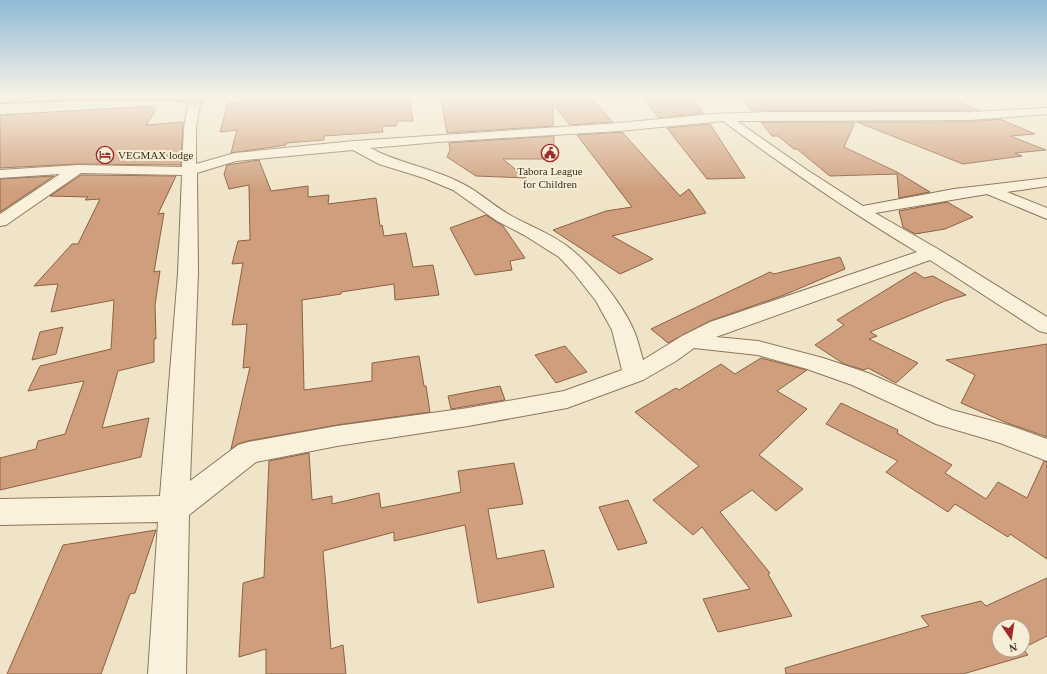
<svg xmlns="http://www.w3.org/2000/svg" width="1047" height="674" viewBox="0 0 1047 674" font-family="'Times New Roman',serif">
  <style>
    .building { fill: #cf9f7d; stroke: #8d5f41 }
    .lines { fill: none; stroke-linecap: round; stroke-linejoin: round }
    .minor-casing { stroke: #8d765c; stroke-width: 2 }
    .highway-casing { stroke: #5b4430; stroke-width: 2 }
    .minor { fill: #faf1dc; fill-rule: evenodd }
    .highway { fill: #e0a458; fill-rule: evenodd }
    .labels { text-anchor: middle; stroke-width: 4; stroke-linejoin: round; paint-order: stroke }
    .far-poi-label { font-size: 11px; fill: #3d2e20; stroke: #f7eed8; text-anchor: start }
  </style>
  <rect width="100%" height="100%" fill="#f0e4c8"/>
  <!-- building -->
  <g class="building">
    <path d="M 338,96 L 409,96 L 413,121 L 398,121 L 396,126 L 382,126 L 383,132 L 324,136 L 324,140 L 286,143 L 286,145 L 231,153 L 237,130 L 220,132 L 228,103 Z"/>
    <path d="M 469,96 L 491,96 L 492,99 L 589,96 L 613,122 L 570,125 L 553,104 L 553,126 L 447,133 L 441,99 L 469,97 Z"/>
    <path d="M 641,96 L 691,96 L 703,113 L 659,118 Z"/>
    <path d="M 809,96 L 862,96 L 864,98 L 957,101 L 979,110 L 752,111 L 741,97 L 812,98 Z"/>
    <path d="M 154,106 L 150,110 L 156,110 L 146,125 L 183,122 L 181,165 L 78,164 L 0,168 L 0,115 Z"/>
    <path d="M 1000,119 L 1035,134 L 1010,136 L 1046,150 L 1015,153 L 1022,156 L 963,164 L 857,122 L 970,122 Z"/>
    <path d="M 761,122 L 855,122 L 844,147 L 897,172 L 930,192 L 899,198 L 897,174 L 830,176 L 797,149 L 794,149 L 778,136 L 772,136 Z"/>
    <path d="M 710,124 L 745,178 L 707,179 L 667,128 Z"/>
    <path d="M 622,132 L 680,196 L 689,189 L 706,213 L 612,236 L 653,259 L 620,274 L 553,230 L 606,211 L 632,207 L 577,135 Z"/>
    <path d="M 554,136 L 554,159 L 503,159 L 526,178 L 476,176 L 447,157 L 450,150 L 449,143 Z"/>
    <path d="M 259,160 L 271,191 L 308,186 L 308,197 L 329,195 L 328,204 L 376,198 L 380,226 L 382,225 L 384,236 L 406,233 L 413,267 L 433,265 L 439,295 L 395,300 L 394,284 L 341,292 L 341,294 L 302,300 L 304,390 L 372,381 L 372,363 L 419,356 L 424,386 L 426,386 L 430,412 L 337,425 L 248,441 L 238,444 L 231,449 L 250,367 L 243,368 L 247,324 L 232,325 L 243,263 L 232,264 L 238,241 L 250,240 L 249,185 L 229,189 L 224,174 L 227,165 Z"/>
    <path d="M 81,175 L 176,176 L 158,214 L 164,213 L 154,272 L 160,271 L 155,305 L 156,339 L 154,339 L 154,362 L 118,371 L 102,428 L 149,418 L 141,457 L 0,490 L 0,458 L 36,449 L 38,441 L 65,434 L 84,381 L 28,391 L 40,366 L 111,349 L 114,300 L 51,312 L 58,284 L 34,286 L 72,244 L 78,244 L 100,199 L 85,200 L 88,197 L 50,196 Z"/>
    <path d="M 54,176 L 0,212 L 0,179 Z"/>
    <path d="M 947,202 L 973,217 L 945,229 L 915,234 L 903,227 L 899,211 Z"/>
    <path d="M 486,215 L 503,226 L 525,258 L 510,261 L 512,270 L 475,275 L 450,228 Z"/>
    <path d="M 840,257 L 845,269 L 784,295 L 710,321 L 668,343 L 651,329 L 770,272 L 774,274 Z"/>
    <path d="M 915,272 L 924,278 L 933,276 L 966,295 L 945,301 L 870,332 L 877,336 L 869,339 L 918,363 L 896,383 L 868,368 L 864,370 L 844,364 L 815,345 L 844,325 L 837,320 Z"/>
    <path d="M 63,327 L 56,354 L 32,360 L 40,332 Z"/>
    <path d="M 1047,344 L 1047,437 L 1007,423 L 961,403 L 975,375 L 946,360 Z"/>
    <path d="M 565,346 L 587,372 L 556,383 L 535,355 Z"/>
    <path d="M 761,358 L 807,370 L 777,391 L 807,409 L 759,455 L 803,489 L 776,511 L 752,490 L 720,512 L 770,573 L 768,574 L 792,616 L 718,632 L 703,599 L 750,589 L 702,527 L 693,535 L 653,500 L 699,466 L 635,412 L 676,388 L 679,390 L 721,364 L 735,374 Z"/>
    <path d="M 500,386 L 505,400 L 451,409 L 448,396 Z"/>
    <path d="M 841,403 L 898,430 L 897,433 L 952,465 L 945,473 L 986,499 L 998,482 L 1027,498 L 1044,461 L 1047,462 L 1047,559 L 1010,534 L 1008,537 L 955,504 L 948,512 L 886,472 L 898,461 L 826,424 Z"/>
    <path d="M 309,453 L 312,500 L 332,496 L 332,504 L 379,493 L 381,508 L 461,492 L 458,471 L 514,463 L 523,504 L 488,509 L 497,559 L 544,550 L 554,587 L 478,603 L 465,525 L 394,541 L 394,532 L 323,551 L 331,649 L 343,645 L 346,674 L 266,674 L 266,649 L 239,657 L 243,583 L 264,577 L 269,461 Z"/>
    <path d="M 628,500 L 647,543 L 618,550 L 599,507 Z"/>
    <path d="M 156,530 L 135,593 L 130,594 L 101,674 L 7,674 L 63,545 Z"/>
    <path d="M 1047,578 L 1047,636 L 1023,648 L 1023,626 L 999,626 L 999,650 L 1023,649 L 1028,655 L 963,674 L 786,674 L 785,668 L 929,626 L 921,616 L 981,601 L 986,606 Z"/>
  </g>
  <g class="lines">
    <defs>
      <path id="minor" d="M 194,101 L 200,104 L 196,128 L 196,164 L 235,153 L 354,141 L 619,123 L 712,114 L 768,112 L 970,112 L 1047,108 L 1047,114 L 970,120 L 737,121 L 807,170 L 863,206 L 954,189 L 1047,178 L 1047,186 L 1007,192 L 1047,208 L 1047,219 L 987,194 L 875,213 L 938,249 L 1047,317 L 1047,333 L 1039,331 L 930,260 L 716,337 L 758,341 L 823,358 L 868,373 L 952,410 L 1008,425 L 1047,439 L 1047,461 L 1000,443 L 936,424 L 852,385 L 807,369 L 758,355 L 694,348 L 676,361 L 643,380 L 567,408 L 468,426 L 337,446 L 256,462 L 189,515 L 186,674 L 148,674 L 158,522 L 0,525 L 0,499 L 160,496 L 178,273 L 182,175 L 81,173 L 6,225 L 0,226 L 0,214 L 60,174 L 0,178 L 0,170 L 78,165 L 182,167 L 184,128 L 188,104 ZM 723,121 C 786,168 850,212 917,252 L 710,322 L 682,336 L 643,360 C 640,350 638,340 634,331 C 624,306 592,266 572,250 C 553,234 529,226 508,214 C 493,205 479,192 463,184 C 434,168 400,164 370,148 L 438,142 L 619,131 ZM 353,150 L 379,164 L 424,178 L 453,190 L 497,221 L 524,235 L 559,257 L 574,273 L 596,301 L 612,330 L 622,370 L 564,391 L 468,408 L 337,426 L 248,442 L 238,445 L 190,481 L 198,273 L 197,173 L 236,161 Z"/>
      <path id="highway" d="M 26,96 L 189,96 L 194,99 L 199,96 L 211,96 L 194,107 L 182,101 L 174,100 L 104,99 L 0,103 L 0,97 Z"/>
    </defs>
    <!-- minor casing -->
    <use href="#minor" class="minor-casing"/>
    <!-- highway casing -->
    <use href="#highway" class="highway-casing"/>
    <!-- minor -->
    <use href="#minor" class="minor"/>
    <!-- highway -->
    <use href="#highway" class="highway"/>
  </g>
  <!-- sky -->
  <linearGradient id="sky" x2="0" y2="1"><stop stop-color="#8fbad6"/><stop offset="0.51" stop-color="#f8f3e6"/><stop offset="1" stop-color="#f8f3e6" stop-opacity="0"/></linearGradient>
  <rect width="1047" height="190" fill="url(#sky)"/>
  <!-- icons -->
  <defs>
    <symbol id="civic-ring" viewBox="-11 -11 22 22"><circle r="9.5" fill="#f7eed8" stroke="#9e2a2b" stroke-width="1.5"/><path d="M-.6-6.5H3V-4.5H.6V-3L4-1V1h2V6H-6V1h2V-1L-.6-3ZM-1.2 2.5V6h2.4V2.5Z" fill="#9e2a2b"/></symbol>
    <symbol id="hotel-ring" viewBox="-11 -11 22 22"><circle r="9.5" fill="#f7eed8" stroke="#9e2a2b" stroke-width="1.5"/><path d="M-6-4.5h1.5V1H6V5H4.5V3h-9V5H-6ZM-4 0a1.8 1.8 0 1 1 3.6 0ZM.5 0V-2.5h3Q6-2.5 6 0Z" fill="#9e2a2b"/></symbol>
  </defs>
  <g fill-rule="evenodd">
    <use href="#civic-ring" x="540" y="143" width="20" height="20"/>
    <use href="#hotel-ring" x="95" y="145" width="20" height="20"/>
  </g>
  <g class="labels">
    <!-- far-poi labels -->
    <g class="far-poi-label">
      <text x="118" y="159">VEGMAX lodge</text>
      <text x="550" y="175" text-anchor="middle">Tabora League<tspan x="550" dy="13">for Children</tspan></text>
    </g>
  </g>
  <!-- north arrow -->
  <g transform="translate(1011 638) rotate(167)"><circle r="19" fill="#f7eed8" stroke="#ada18e"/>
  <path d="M0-3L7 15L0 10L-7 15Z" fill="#9e2a2b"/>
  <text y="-6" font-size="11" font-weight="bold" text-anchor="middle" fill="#3d2e20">N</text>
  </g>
</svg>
